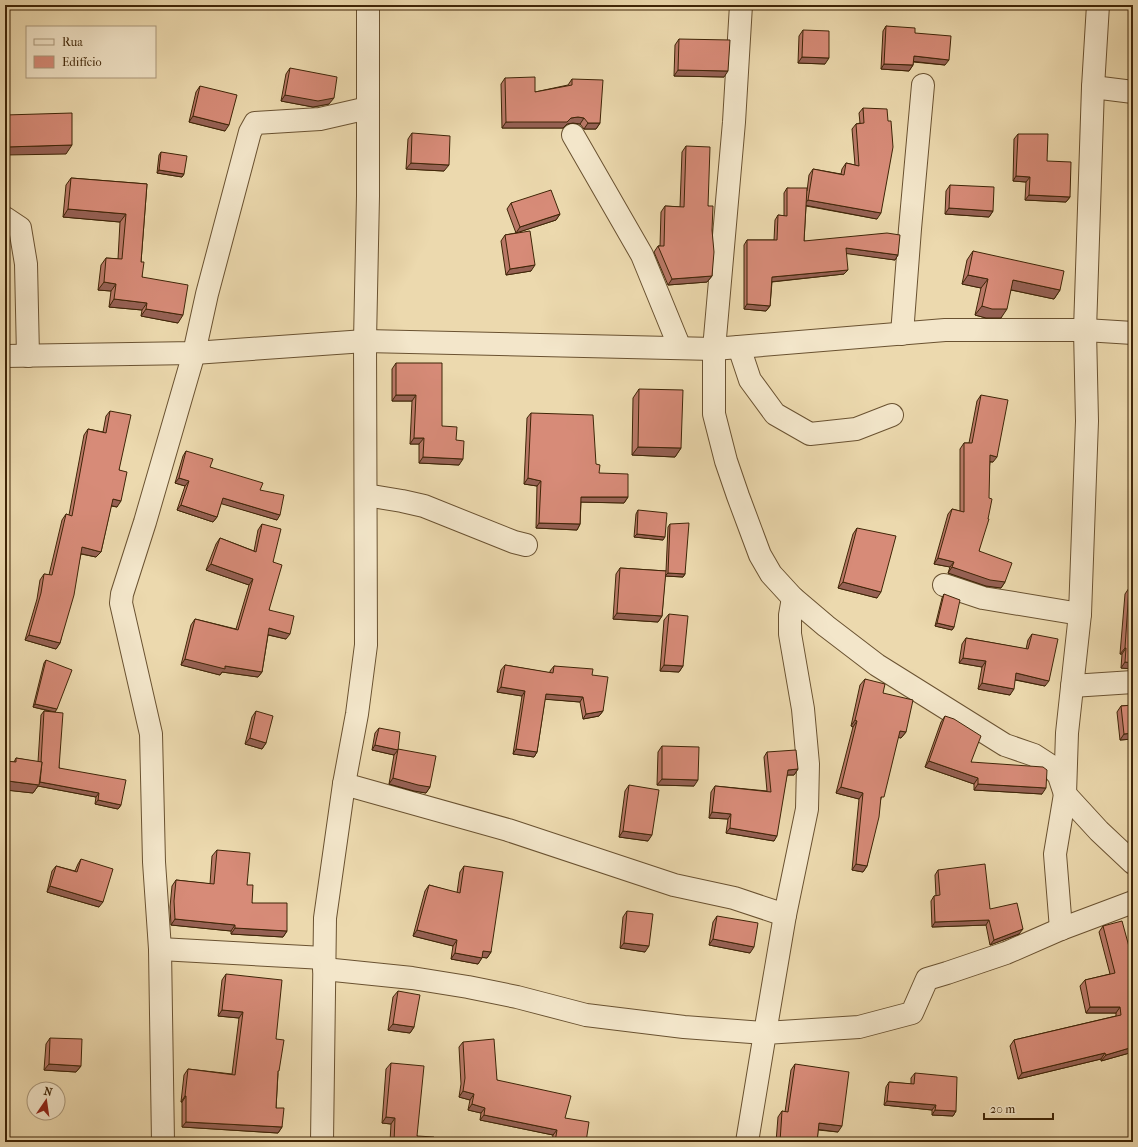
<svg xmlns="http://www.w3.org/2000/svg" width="1138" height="1147" viewBox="0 0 1138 1147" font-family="'IM FELL French Canon',serif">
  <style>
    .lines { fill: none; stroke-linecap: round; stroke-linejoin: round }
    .minor-casing { stroke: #6a5231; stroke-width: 24 }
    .minor { stroke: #f3e6ca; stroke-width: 22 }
    .wall { fill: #b97867; stroke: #3f2507 }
    .shaded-wall { fill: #966154; stroke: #3f2507 }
    .building { fill: #d78b78; stroke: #3f2507 }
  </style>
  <rect width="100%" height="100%" fill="#ecd9ae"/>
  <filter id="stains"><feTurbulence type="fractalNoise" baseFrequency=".005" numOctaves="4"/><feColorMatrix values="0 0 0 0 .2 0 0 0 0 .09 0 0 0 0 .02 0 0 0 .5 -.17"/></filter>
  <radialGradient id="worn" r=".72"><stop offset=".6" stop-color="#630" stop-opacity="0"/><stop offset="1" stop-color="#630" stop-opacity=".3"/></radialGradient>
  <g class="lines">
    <defs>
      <g id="minor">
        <path d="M 741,5 L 734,122 L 714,349 L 714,414 L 726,461 L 738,496 L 760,555 L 771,574 L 793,598 L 826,626 L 877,665 L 1005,745 L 1034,755 L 1051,766 L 1059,776 L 1065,794 L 1099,831 L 1133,863"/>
        <path d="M 1093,87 L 1133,92"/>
        <path d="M 573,135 L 642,255 L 680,348"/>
        <path d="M 5,218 L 20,228 L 26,264 L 28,356"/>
        <path d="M 902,334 L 910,229 L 923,85"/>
        <path d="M 739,347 L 750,380 L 775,414 L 810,434 L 856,429 L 892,415"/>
        <path d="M 5,356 L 194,353 L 365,341 L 714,349 L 945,330 L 1085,330 L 1133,333"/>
        <path d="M 366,495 L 402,501 L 424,506 L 514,542 L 526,545"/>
        <path d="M 944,585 L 983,598 L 1080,614"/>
        <path d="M 1072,686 L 1133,682"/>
        <path d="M 344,784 L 508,830 L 674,885 L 734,898 L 785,915"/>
        <path d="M 1061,929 L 1055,854 L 1065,794 L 1067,733 L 1080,614 L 1087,421 L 1085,330 L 1093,87 L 1098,5"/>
        <path d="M 160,949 L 324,958"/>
        <path d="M 324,969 L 412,978 L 468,987 L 517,997 L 586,1015 L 684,1027 L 765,1033 L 785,915 L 807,809 L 808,764 L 803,709 L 790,634 L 790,615 L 793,598"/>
        <path d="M 163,1142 L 160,949 L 154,862 L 151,734 L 121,603 L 122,594 L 145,522 L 194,353 L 207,294 L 250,132 L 255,123 L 320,119 L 368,108 L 368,85"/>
        <path d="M 322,1142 L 325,918 L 344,784 L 357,714 L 366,645 L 365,341 L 368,196 L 368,5"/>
        <path d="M 747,1142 L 765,1033 L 859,1027 L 912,1013 L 927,979 L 947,973 L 1006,953 L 1061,929 L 1133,902"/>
      </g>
    </defs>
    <!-- minor casing -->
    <use href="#minor" class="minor-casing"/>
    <!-- minor -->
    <use href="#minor" class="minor"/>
  </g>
  <!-- wall -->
  <g class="wall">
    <path d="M 292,5 L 297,5 L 293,10 Z"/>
    <path d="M 886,26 L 915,33 L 945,65 L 913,62 L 913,65 L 909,71 L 881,69 L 883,31 Z"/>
    <path d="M 803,30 L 825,64 L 798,63 L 799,36 Z"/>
    <path d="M 1133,34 L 1133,59 L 1132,59 L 1131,36 Z"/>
    <path d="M 679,39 L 724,77 L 674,76 L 675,45 Z"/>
    <path d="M 290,68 L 329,104 L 313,107 L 281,101 L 286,74 Z"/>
    <path d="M 505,78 L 535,92 L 568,85 L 572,79 L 600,123 L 596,129 L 584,129 L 580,124 L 573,123 L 567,124 L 563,128 L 502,128 L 501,84 Z"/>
    <path d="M 200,86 L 225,131 L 189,122 L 196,92 Z"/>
    <path d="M 863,108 L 877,219 L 806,206 L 804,241 L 898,255 L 895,260 L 846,253 L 844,274 L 772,282 L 770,306 L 766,311 L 744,309 L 744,245 L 747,240 L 774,240 L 775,220 L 778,215 L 784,216 L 784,193 L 787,188 L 807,191 L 809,175 L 813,169 L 841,174 L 842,169 L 846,163 L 855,165 L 852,129 L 856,124 L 860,123 L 859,113 Z"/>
    <path d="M 412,133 L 444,171 L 406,169 L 408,139 Z"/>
    <path d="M 1018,134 L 1047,161 L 1070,197 L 1066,202 L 1025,200 L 1026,182 L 1013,181 L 1014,139 Z"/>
    <path d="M 686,146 L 708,206 L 712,230 L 712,276 L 707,282 L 668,285 L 654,252 L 658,246 L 660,246 L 661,212 L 665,206 L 680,207 L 682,152 Z"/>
    <path d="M 161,152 L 184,174 L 182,177 L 157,173 L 159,155 Z"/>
    <path d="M 71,178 L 147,184 L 141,262 L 142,277 L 178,323 L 141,316 L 142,310 L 109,307 L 111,291 L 98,290 L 101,265 L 106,258 L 118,259 L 120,222 L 63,217 L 66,185 Z"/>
    <path d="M 950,185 L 993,211 L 989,217 L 945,214 L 946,191 Z"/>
    <path d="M 511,203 L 560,214 L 556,220 L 516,233 L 531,271 L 506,275 L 501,241 L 505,235 L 516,233 L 507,209 Z"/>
    <path d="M 973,251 L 1060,290 L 1054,299 L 1011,290 L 1001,318 L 986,318 L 975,315 L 981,288 L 962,284 L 967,260 Z"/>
    <path d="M 396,363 L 442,426 L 456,440 L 459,465 L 419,463 L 419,444 L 410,444 L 412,401 L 392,401 L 392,369 Z"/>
    <path d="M 639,389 L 681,448 L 675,457 L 632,455 L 633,398 Z"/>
    <path d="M 981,395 L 993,462 L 990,462 L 979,551 L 1005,582 L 1001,588 L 986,586 L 948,573 L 950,567 L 934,564 L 948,514 L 952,509 L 960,511 L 960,449 L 964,443 L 969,443 L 977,401 Z"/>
    <path d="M 110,411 L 119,470 L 117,507 L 111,506 L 101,552 L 96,557 L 81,554 L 60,643 L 56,649 L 25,640 L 37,599 L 40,580 L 44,574 L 49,575 L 62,520 L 66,514 L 69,515 L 84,435 L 88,429 L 103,432 L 106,416 Z"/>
    <path d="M 531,413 L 599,473 L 628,497 L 624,503 L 581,502 L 580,524 L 577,530 L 536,528 L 537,486 L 524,484 L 527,418 Z"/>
    <path d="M 186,451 L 210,467 L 260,490 L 277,520 L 221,503 L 217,517 L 213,522 L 177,510 L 185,486 L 175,483 L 183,456 Z"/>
    <path d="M 638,510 L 663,540 L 634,537 L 636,514 Z"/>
    <path d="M 262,524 L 273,562 L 269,610 L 286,639 L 268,635 L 262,672 L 258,677 L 222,672 L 220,675 L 181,665 L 191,625 L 195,619 L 236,629 L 249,585 L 206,570 L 216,544 L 220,538 L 254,551 L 258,530 Z"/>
    <path d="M 670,524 L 685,574 L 683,577 L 665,576 L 662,616 L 658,622 L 613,619 L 616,574 L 620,568 L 666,571 L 668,527 Z"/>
    <path d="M 857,528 L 877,598 L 838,588 L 853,534 Z"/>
    <path d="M 1129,588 L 1133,669 L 1121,668 L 1122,654 L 1120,654 L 1125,594 Z"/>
    <path d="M 944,594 L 954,627 L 952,630 L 935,626 L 942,598 Z"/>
    <path d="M 669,614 L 683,666 L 679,672 L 660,671 L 664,620 Z"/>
    <path d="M 1032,634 L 1045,686 L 1015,680 L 1010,695 L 978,689 L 982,667 L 959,663 L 962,644 L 966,638 L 1026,649 L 1028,640 Z"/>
    <path d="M 46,660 L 55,712 L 59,768 L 121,805 L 118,809 L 95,804 L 96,797 L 38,786 L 33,793 L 7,790 L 5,761 L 14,762 L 16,758 L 38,762 L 41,715 L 44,711 L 53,712 L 33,707 L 44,663 Z"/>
    <path d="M 505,665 L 550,673 L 550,671 L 554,666 L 592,675 L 603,711 L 599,716 L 583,719 L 580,702 L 545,699 L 537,752 L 534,757 L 513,754 L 522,696 L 497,692 L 501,670 Z"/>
    <path d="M 865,679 L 883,693 L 906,732 L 901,738 L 898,737 L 880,802 L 867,866 L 863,872 L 852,870 L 859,799 L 836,793 L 853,727 L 851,726 L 860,685 Z"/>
    <path d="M 1133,705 L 1133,739 L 1120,740 L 1117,712 L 1121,706 Z"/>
    <path d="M 256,711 L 266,743 L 262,749 L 245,744 L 252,717 Z"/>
    <path d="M 945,716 L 971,762 L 1042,794 L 974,790 L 974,784 L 925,767 L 941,722 Z"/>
    <path d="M 379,728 L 430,787 L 426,793 L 414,791 L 389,784 L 394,755 L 372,750 L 375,733 Z"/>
    <path d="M 662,746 L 694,786 L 657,785 L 658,752 Z"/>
    <path d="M 767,752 L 798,769 L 794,775 L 787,775 L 774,841 L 726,833 L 728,819 L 709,818 L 711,792 L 715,786 L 767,791 L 764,757 Z"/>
    <path d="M 629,785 L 648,841 L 619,837 L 625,791 Z"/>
    <path d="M 217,850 L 247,885 L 252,903 L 287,931 L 283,937 L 231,934 L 231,931 L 171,925 L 170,907 L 172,886 L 176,880 L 210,884 L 212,856 Z"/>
    <path d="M 81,859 L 99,907 L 47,892 L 52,871 L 56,866 L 75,871 L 78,864 Z"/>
    <path d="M 464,866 L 491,952 L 487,958 L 482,957 L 478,964 L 451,959 L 453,946 L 413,936 L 425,891 L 429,885 L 457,893 L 460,872 Z"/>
    <path d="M 938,870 L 990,909 L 1019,934 L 990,945 L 986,925 L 932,927 L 931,901 L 934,896 L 936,896 L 935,875 Z"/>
    <path d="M 627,911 L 645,952 L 620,948 L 623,917 Z"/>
    <path d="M 717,916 L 750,953 L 709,945 L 713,922 Z"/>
    <path d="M 1103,926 L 1131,954 L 1133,953 L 1133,1052 L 1101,1061 L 1101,1059 L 1018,1079 L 1010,1046 L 1014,1040 L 1116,1016 L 1116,1013 L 1086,1013 L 1080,986 L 1085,980 L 1110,974 L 1099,932 Z"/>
    <path d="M 226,974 L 276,1039 L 278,1074 L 276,1108 L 282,1127 L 278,1133 L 182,1127 L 182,1102 L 181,1102 L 184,1075 L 188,1069 L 232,1074 L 239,1018 L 218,1016 L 222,980 Z"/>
    <path d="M 398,991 L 414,1027 L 410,1033 L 388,1030 L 393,997 Z"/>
    <path d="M 50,1038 L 81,1066 L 76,1072 L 44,1070 L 46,1044 Z"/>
    <path d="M 463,1042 L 497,1080 L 565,1118 L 586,1142 L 552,1142 L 553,1135 L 480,1120 L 481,1113 L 468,1110 L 470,1100 L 459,1097 L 461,1084 L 459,1047 Z"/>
    <path d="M 391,1063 L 417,1136 L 434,1142 L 390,1142 L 391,1124 L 382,1123 L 386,1069 Z"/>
    <path d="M 795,1064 L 838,1132 L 818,1130 L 817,1142 L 776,1142 L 778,1117 L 782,1111 L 785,1112 L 791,1070 Z"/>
    <path d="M 915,1073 L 956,1111 L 953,1116 L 932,1115 L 932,1110 L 884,1105 L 886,1087 L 889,1082 L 911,1084 L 911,1078 Z"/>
  </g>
  <!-- shaded-wall -->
  <g class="shaded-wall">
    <path d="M 914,56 L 949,60 L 945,65 L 910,61 Z"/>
    <path d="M 802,57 L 829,58 L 825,64 L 798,63 Z"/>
    <path d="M 884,64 L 913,65 L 909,71 L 881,69 Z"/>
    <path d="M 678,70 L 728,71 L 724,77 L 674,76 Z"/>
    <path d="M 285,95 L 334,98 L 329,104 L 313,107 L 281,101 Z"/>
    <path d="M 193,116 L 229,125 L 225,131 L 189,122 Z"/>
    <path d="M 578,117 L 584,118 L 580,124 L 573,123 L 567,124 L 563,128 L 502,128 L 506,122 L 571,118 Z"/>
    <path d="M 588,123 L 600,123 L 596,129 L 584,129 Z"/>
    <path d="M 72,145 L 66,154 L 5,155 L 5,147 Z"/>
    <path d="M 411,163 L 449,165 L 444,171 L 406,169 Z"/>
    <path d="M 159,170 L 184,174 L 182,177 L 157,173 Z"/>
    <path d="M 1016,176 L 1030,177 L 1026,182 L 1013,181 Z"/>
    <path d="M 1029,195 L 1070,197 L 1066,202 L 1025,200 Z"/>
    <path d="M 808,200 L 881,213 L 877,219 L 804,205 Z"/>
    <path d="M 949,208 L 993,211 L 989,217 L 945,214 Z"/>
    <path d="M 68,209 L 126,214 L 120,222 L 63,217 Z"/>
    <path d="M 560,214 L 556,220 L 516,233 L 520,227 Z"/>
    <path d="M 846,248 L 898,255 L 895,260 L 842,253 Z"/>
    <path d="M 535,265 L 531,271 L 506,275 L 510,269 Z"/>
    <path d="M 848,270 L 844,274 L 769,282 L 772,277 Z"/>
    <path d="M 968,275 L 988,279 L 981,288 L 962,284 Z"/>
    <path d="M 712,276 L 707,282 L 668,285 L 672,279 Z"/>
    <path d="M 1013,280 L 1060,290 L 1054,299 L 1007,289 Z"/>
    <path d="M 104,282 L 116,284 L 111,291 L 98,290 Z"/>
    <path d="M 114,299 L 147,303 L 142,310 L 109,307 Z"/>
    <path d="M 747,304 L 770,306 L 766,311 L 744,309 Z"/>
    <path d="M 982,306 L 1007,309 L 1001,318 L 986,318 L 975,315 Z"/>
    <path d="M 146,309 L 183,315 L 178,323 L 141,316 Z"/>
    <path d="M 396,395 L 416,395 L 412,401 L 392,401 Z"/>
    <path d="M 414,438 L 424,438 L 419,444 L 410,444 Z"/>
    <path d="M 638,447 L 681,448 L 675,457 L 632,455 Z"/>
    <path d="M 990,455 L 997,457 L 993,462 L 986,461 Z"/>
    <path d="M 423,457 L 463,459 L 459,465 L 419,463 Z"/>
    <path d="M 179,478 L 189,481 L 185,486 L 175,483 Z"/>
    <path d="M 528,478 L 541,481 L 537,486 L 524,484 Z"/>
    <path d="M 581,497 L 628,497 L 624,503 L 577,502 Z"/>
    <path d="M 223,498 L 280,515 L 277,520 L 219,503 Z"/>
    <path d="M 113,499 L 121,501 L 117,507 L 109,505 Z"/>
    <path d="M 181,505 L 217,517 L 213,522 L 177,510 Z"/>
    <path d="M 539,523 L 580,524 L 577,530 L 536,528 Z"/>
    <path d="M 637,534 L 665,537 L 663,540 L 634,537 Z"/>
    <path d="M 82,547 L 101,552 L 96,557 L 78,553 Z"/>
    <path d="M 938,558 L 954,562 L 950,567 L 934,564 Z"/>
    <path d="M 211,564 L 253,579 L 249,585 L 206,570 Z"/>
    <path d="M 952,567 L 1005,582 L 1001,588 L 986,586 L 948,573 Z"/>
    <path d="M 668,573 L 685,574 L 683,577 L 665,576 Z"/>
    <path d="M 843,582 L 881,592 L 877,598 L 838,588 Z"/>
    <path d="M 617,613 L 662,616 L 658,622 L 613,619 Z"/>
    <path d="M 937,623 L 954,627 L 952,630 L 935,626 Z"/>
    <path d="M 269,628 L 290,634 L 286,639 L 265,634 Z"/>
    <path d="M 29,635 L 60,643 L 56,649 L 25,640 Z"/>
    <path d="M 1125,648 L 1126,648 L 1122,654 L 1120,654 Z"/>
    <path d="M 963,658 L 986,661 L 982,667 L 959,663 Z"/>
    <path d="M 185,659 L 225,666 L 262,672 L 258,677 L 222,672 L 220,675 L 181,665 Z"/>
    <path d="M 1125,662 L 1133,663 L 1133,669 L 1121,668 Z"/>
    <path d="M 664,665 L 683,666 L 679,672 L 660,671 Z"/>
    <path d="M 1016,673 L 1049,681 L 1045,686 L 1012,679 Z"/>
    <path d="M 982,683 L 1014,689 L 1010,695 L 978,689 Z"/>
    <path d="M 501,687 L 525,691 L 522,696 L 497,692 Z"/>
    <path d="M 546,694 L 583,697 L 580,702 L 542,699 Z"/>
    <path d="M 35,704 L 57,709 L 55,712 L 33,707 Z"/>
    <path d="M 603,711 L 599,716 L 583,719 L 586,714 Z"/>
    <path d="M 855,720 L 857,721 L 853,727 L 851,726 Z"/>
    <path d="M 900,731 L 906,732 L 901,738 L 895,737 Z"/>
    <path d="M 1133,733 L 1133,739 L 1120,740 L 1124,734 Z"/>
    <path d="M 250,738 L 266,743 L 262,749 L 245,744 Z"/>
    <path d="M 375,745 L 398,750 L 394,755 L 372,750 Z"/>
    <path d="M 516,749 L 537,752 L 534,757 L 513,754 Z"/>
    <path d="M 929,761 L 978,778 L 974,784 L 925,767 Z"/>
    <path d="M 798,769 L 794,775 L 784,775 L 788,770 Z"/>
    <path d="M 393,778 L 430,787 L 426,793 L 414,791 L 389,784 Z"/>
    <path d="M 662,779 L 698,780 L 694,786 L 657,785 Z"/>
    <path d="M 8,781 L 38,785 L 40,782 L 99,793 L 96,797 L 38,786 L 33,793 L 5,790 Z"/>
    <path d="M 978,784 L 1046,788 L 1042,794 L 974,790 Z"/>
    <path d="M 841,787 L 863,793 L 859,799 L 836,793 Z"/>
    <path d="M 98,800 L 121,805 L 118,809 L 95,804 Z"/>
    <path d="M 712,812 L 731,814 L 728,819 L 709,818 Z"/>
    <path d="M 730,828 L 777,836 L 774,841 L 726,833 Z"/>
    <path d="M 623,831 L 652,835 L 648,841 L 619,837 Z"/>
    <path d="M 856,864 L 867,866 L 863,872 L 852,870 Z"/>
    <path d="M 50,886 L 103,902 L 99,907 L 47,892 Z"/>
    <path d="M 175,919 L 235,925 L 231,931 L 171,925 Z"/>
    <path d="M 989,920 L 986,925 L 932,927 L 935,922 Z"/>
    <path d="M 235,928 L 287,931 L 283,937 L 231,934 Z"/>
    <path d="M 1023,929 L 1019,934 L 990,945 L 994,940 Z"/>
    <path d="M 417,930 L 457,940 L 453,946 L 413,936 Z"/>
    <path d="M 713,939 L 754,947 L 750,953 L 709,945 Z"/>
    <path d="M 624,943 L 649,946 L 645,952 L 620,948 Z"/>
    <path d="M 483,951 L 491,952 L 487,958 L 479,957 Z"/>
    <path d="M 455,953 L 482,958 L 478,964 L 451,959 Z"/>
    <path d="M 1090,1007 L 1120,1007 L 1116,1013 L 1086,1013 Z"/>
    <path d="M 222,1010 L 243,1012 L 239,1018 L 218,1016 Z"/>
    <path d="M 393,1024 L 414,1027 L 410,1033 L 388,1030 Z"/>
    <path d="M 1133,1047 L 1133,1052 L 1101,1061 L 1106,1055 Z"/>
    <path d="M 1105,1053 L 1101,1059 L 1018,1079 L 1022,1073 Z"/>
    <path d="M 49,1064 L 81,1066 L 76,1072 L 44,1070 Z"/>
    <path d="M 463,1091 L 474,1094 L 470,1100 L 459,1097 Z"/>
    <path d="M 185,1096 L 186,1096 L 182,1102 L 181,1102 Z"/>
    <path d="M 887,1101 L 936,1105 L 932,1110 L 884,1105 Z"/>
    <path d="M 472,1104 L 485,1108 L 481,1113 L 468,1110 Z"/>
    <path d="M 935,1110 L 956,1111 L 953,1116 L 932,1115 Z"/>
    <path d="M 484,1115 L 557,1130 L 553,1135 L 480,1120 Z"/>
    <path d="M 386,1117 L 395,1118 L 391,1124 L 382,1123 Z"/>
    <path d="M 186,1122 L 282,1127 L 278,1133 L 182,1127 Z"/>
    <path d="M 819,1123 L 842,1126 L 838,1132 L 815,1129 Z"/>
  </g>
  <!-- building -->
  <g class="building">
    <path d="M 886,26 L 915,28 L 915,33 L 951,36 L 949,60 L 914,56 L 913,65 L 884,64 Z"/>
    <path d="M 803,30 L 829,31 L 829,58 L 802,57 Z"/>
    <path d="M 679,39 L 730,40 L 728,71 L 678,70 Z"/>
    <path d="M 290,68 L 337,77 L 334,98 L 318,101 L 285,95 Z"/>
    <path d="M 535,77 L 535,92 L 572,85 L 572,79 L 603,80 L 600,123 L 588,123 L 584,118 L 578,117 L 571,118 L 567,122 L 506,122 L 505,78 Z"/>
    <path d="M 200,86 L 237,95 L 229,125 L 193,116 Z"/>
    <path d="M 863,108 L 887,109 L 888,121 L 891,121 L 893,147 L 881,213 L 808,200 L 813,169 L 844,175 L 846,163 L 859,166 L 856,124 L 864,123 Z"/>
    <path d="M 72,113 L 72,145 L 5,147 L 5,115 Z"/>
    <path d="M 412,133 L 450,136 L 449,165 L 411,163 Z"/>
    <path d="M 1018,134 L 1048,134 L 1047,161 L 1071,162 L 1070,197 L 1029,195 L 1030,177 L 1016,176 Z"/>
    <path d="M 686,146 L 710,147 L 708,206 L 713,206 L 712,230 L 714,252 L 712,276 L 672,279 L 658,246 L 664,246 L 665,206 L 684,207 Z"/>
    <path d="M 161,152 L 187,156 L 184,174 L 159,170 Z"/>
    <path d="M 71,178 L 147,184 L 141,262 L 144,262 L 142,277 L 188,285 L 183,315 L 146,309 L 147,303 L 114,299 L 116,284 L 104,282 L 106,258 L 122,259 L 126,214 L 68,209 Z"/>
    <path d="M 950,185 L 994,187 L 993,211 L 949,208 Z"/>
    <path d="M 787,188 L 807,188 L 804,241 L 887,233 L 900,235 L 898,255 L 846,248 L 848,270 L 772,277 L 770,306 L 747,304 L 747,240 L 777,240 L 778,215 L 787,216 Z"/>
    <path d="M 551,190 L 560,214 L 520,227 L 511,203 Z"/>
    <path d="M 530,231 L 535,265 L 510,269 L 505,235 Z"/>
    <path d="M 973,251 L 1064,271 L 1060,290 L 1013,280 L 1007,309 L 992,309 L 982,306 L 988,279 L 968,275 Z"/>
    <path d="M 396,363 L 442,363 L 442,426 L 457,427 L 456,440 L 464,441 L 463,459 L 423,457 L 424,438 L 414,438 L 416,395 L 396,395 Z"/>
    <path d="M 639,389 L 683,390 L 681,448 L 638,447 Z"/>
    <path d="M 981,395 L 1008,400 L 997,457 L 990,455 L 989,498 L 992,499 L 988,519 L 989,519 L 979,551 L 1012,563 L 1005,582 L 990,580 L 952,567 L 954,562 L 938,558 L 952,509 L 964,512 L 964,443 L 972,443 Z"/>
    <path d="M 110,411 L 131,415 L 119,470 L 127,472 L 121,501 L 113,499 L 101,552 L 82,547 L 74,595 L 60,643 L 29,635 L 41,593 L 44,574 L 52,575 L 66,514 L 72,516 L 88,429 L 106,433 Z"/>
    <path d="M 531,413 L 593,415 L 596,464 L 600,465 L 599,473 L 628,474 L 628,497 L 581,497 L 580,524 L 539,523 L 541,481 L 528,478 Z"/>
    <path d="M 186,451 L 213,459 L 210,467 L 263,483 L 260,490 L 284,495 L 280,515 L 223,498 L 217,517 L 181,505 L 189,481 L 179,478 Z"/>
    <path d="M 638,510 L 667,513 L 665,537 L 637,534 Z"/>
    <path d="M 689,523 L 685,574 L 668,573 L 670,524 Z"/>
    <path d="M 262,524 L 281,529 L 273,562 L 282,565 L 269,610 L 294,616 L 290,634 L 269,628 L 262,672 L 225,666 L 225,669 L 185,659 L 195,619 L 238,630 L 253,579 L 211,564 L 220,538 L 256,552 Z"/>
    <path d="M 857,528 L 896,536 L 881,592 L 843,582 Z"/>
    <path d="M 620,568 L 666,571 L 662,616 L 617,613 Z"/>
    <path d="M 1129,588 L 1133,589 L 1133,663 L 1125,662 L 1126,648 L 1125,648 Z"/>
    <path d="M 944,594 L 960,600 L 954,627 L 937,623 Z"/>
    <path d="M 669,614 L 688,616 L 683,666 L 664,665 Z"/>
    <path d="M 1032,634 L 1058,639 L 1049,681 L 1016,673 L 1014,689 L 982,683 L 986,661 L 963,658 L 966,638 L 1028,649 Z"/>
    <path d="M 46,660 L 72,670 L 57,709 L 35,704 Z"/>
    <path d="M 505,665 L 553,673 L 554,666 L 593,669 L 592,675 L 608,677 L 603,711 L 586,714 L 583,697 L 546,694 L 537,752 L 516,749 L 525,691 L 501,687 Z"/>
    <path d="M 865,679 L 885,684 L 883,693 L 913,700 L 906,732 L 900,731 L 884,797 L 881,797 L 879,817 L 867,866 L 856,864 L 863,793 L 841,787 L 857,721 L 855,720 Z"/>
    <path d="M 1133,705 L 1133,733 L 1124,734 L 1121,706 Z"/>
    <path d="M 44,711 L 63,713 L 59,768 L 126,780 L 121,805 L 98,800 L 99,793 L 40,782 L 42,762 L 41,762 Z"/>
    <path d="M 256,711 L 273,716 L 266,743 L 250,738 Z"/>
    <path d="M 945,716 L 954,719 L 981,736 L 971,762 L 1043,767 L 1047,770 L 1046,788 L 978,784 L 978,778 L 929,761 Z"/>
    <path d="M 379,728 L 400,732 L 398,750 L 375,745 Z"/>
    <path d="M 662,746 L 699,747 L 698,780 L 662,779 Z"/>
    <path d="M 398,749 L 436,756 L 430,787 L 418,785 L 393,778 Z"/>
    <path d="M 796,750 L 798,769 L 788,770 L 777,836 L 730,828 L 731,814 L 712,812 L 715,786 L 771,792 L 767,752 Z"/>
    <path d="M 16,758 L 42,762 L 39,785 L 8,781 L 5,816 L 5,761 L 16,762 Z"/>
    <path d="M 629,785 L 659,790 L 652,835 L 623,831 Z"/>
    <path d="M 217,850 L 250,853 L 247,885 L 253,885 L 252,903 L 287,903 L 287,931 L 235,928 L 235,925 L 175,919 L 174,901 L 176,880 L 214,884 Z"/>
    <path d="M 81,859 L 113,869 L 103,902 L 50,886 L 56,866 L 77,872 Z"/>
    <path d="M 985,864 L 990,909 L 1017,903 L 1023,929 L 994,940 L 989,920 L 935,922 L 934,896 L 940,895 L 938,870 Z"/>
    <path d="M 464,866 L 503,872 L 491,952 L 483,951 L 482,958 L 455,953 L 457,940 L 417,930 L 429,885 L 460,893 Z"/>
    <path d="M 627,911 L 653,914 L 649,946 L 624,943 Z"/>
    <path d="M 717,916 L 758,923 L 754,947 L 713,939 Z"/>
    <path d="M 1122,921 L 1131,954 L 1133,953 L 1133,1047 L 1106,1055 L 1105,1053 L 1022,1073 L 1014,1040 L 1121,1015 L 1120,1007 L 1090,1007 L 1085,980 L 1115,973 L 1103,926 Z"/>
    <path d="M 226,974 L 282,980 L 276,1039 L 284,1040 L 279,1071 L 278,1071 L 276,1108 L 284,1108 L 282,1127 L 186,1122 L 186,1096 L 185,1096 L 188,1069 L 235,1075 L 243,1012 L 222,1010 Z"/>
    <path d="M 398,991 L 420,995 L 414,1027 L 393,1024 Z"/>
    <path d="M 50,1038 L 82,1039 L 81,1066 L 49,1064 Z"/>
    <path d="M 494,1039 L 497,1080 L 571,1096 L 565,1118 L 589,1122 L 586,1142 L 555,1142 L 557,1130 L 484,1115 L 485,1108 L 472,1104 L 474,1094 L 463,1091 L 465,1078 L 463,1042 Z"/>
    <path d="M 391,1063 L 424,1066 L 417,1136 L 434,1137 L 434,1142 L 394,1142 L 395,1118 L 386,1117 Z"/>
    <path d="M 795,1064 L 849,1072 L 842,1126 L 819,1123 L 817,1142 L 780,1142 L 782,1111 L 788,1112 Z"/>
    <path d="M 915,1073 L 957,1077 L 956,1111 L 935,1110 L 936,1105 L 887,1101 L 889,1082 L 914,1084 Z"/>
  </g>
  <!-- margin -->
  <rect width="1138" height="1147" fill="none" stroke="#ecd9ae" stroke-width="20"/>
  <rect x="6" y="6" width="1126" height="1135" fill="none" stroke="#3f2507" stroke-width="2"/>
  <rect x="10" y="10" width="1118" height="1127" fill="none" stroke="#3f2507"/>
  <!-- legend -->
  <rect x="26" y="26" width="130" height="52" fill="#f3e6ca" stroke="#ab997c"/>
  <rect x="34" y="39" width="20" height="6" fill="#f3e6ca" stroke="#ab997c"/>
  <text x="62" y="46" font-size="12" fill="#3f2507">Rua</text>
  <rect x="34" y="56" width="20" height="12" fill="#d78b78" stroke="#ab997c"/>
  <text x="62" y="66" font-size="12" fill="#3f2507">Edifício</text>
  <!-- north arrow -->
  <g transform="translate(46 1101) rotate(13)"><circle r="19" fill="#f3e6ca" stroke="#ab997c"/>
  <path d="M0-3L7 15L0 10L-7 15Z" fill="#8f2418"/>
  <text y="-6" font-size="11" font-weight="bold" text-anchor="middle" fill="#3f2507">N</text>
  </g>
  <!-- scale -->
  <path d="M984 1113v6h69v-6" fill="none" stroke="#3f2507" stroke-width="2"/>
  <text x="990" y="1113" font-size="12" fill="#3f2507" stroke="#f3e6ca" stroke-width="3" paint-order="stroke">20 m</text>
  <rect width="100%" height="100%" filter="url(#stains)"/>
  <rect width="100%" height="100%" fill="url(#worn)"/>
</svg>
